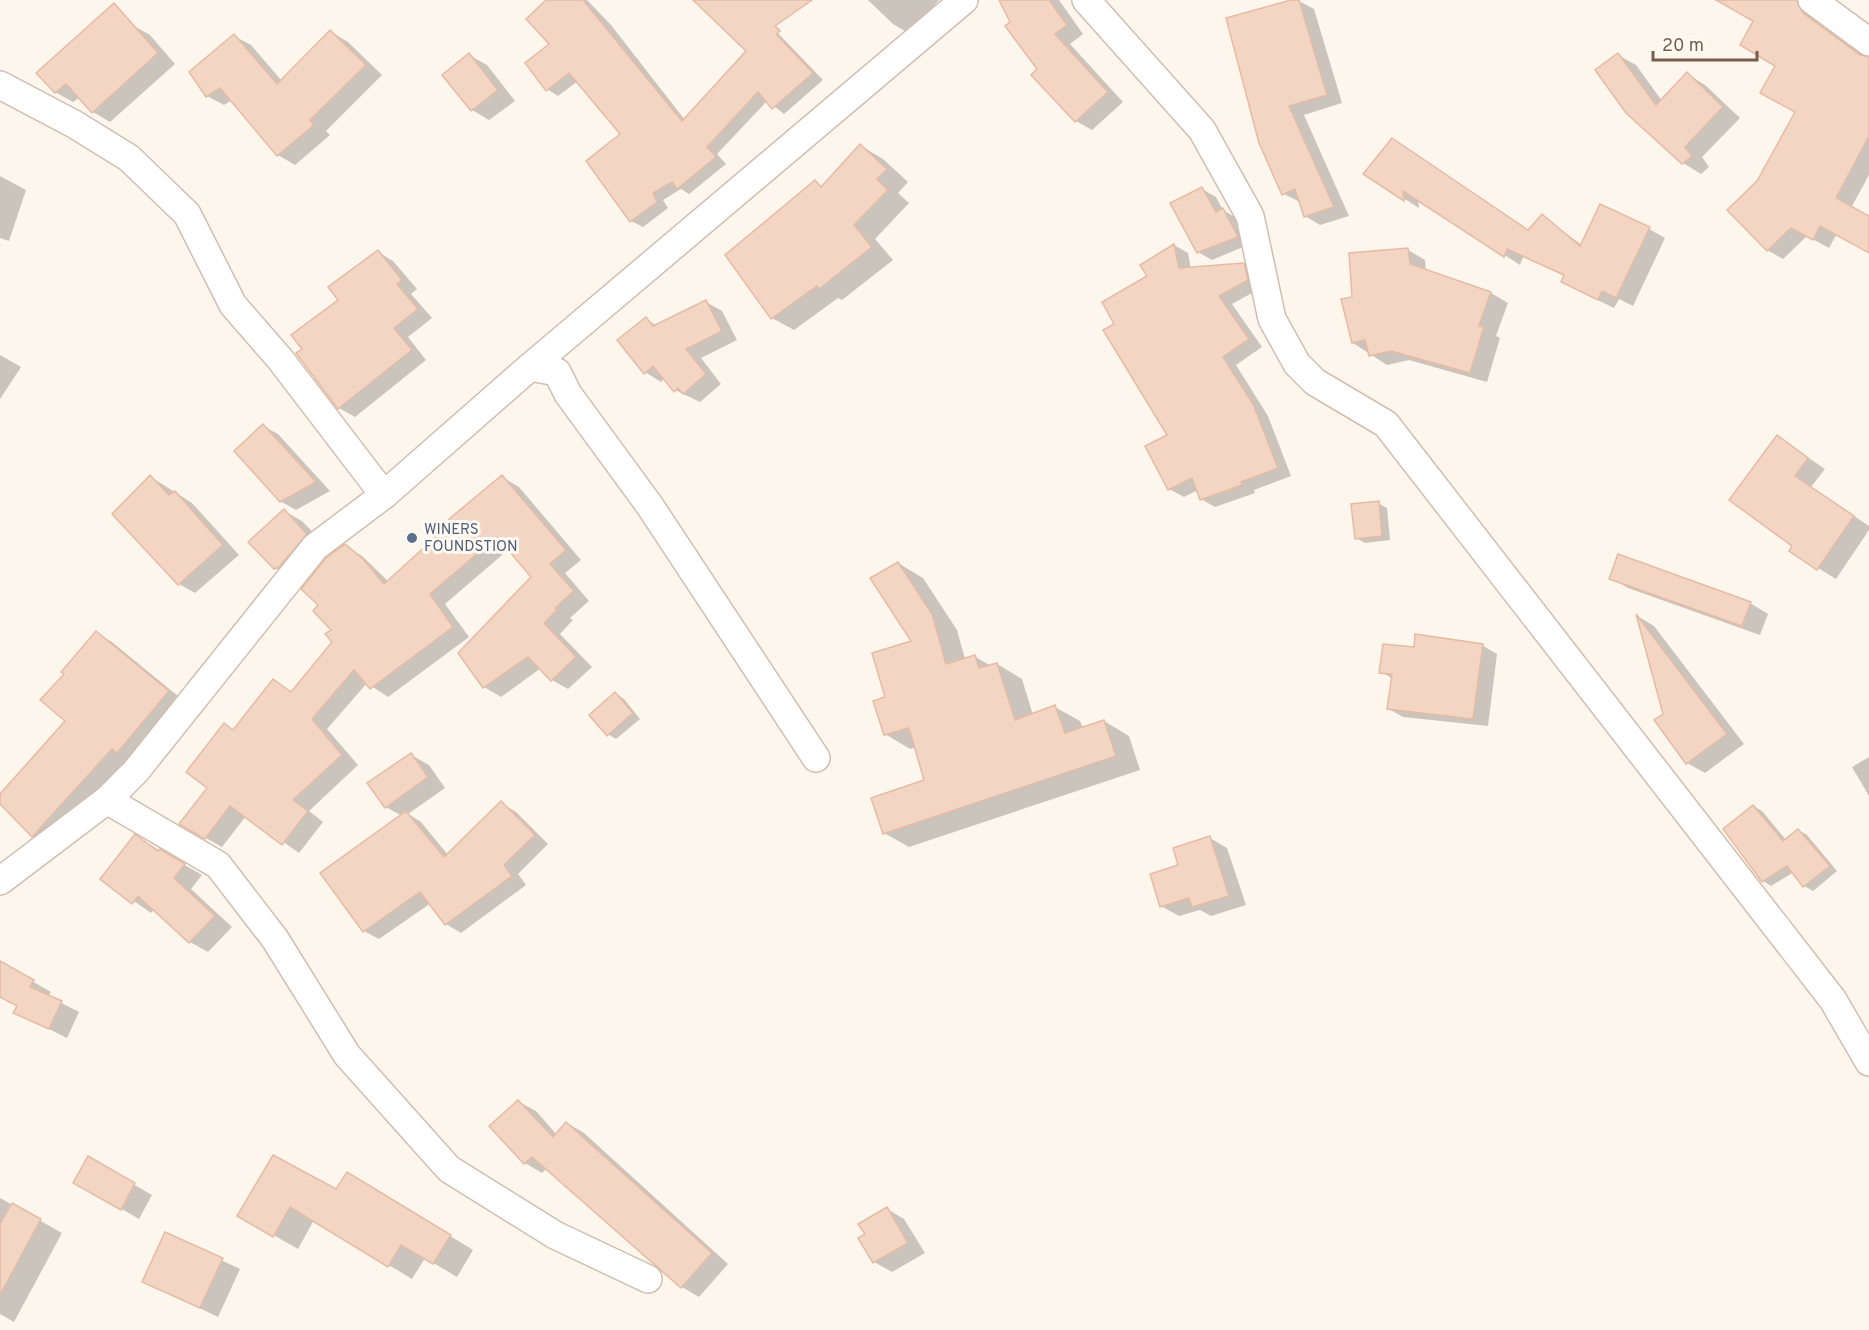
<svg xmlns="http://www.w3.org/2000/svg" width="1869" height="1330" viewBox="0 0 1869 1330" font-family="Overpass,sans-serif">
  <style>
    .shadow { fill: #0003 }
    .building { fill: #f3d5c3; stroke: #e6bba3; stroke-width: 1.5 }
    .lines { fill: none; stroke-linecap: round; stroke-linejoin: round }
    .minor-casing { stroke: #d1beb0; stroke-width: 30 }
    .minor { stroke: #fff; stroke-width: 27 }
    .service-dot { fill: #5c6f8a; stroke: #fffaf3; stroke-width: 2 }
    .labels { text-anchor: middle; stroke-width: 6; stroke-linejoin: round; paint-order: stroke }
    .service-label { font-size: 15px; fill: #4e5e75; stroke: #fffaf3; text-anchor: start }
  </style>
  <rect width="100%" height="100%" fill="#fdf6ec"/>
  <!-- shadow -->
  <g class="shadow">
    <path d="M 548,0 L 587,0 L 611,25 L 685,120 L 748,51 L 695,0 L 736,0 L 773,28 L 823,80 L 784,114 L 767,101 L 717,154 L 726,164 L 689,194 L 681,189 L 663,200 L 668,208 L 643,227 L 631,221 L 622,135 L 578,81 L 558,96 L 547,89 L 552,44 Z"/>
    <path d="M 868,0 L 939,0 L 910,34 L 893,24 Z"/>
    <path d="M 1001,0 L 1059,0 L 1083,34 L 1070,44 L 1123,102 L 1092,130 L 1076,121 L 1039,69 Z"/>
    <path d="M 1297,0 L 1314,9 L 1342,103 L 1304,115 L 1349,216 L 1320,225 L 1305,216 L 1300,202 L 1284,194 L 1261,142 Z"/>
    <path d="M 1758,0 L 1804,0 L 1818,23 L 1869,59 L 1869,175 L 1829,248 L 1807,236 L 1783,259 L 1767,250 L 1758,182 L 1797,112 L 1755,21 Z"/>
    <path d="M 132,25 L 150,35 L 175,64 L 110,122 L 93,112 L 80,97 L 73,102 L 55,92 Z"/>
    <path d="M 331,32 L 348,42 L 382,75 L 326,131 L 330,135 L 295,165 L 278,155 L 232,100 L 224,105 L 207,96 L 234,36 L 251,45 L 282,81 Z"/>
    <path d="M 469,55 L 487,65 L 515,101 L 489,120 L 472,110 Z"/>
    <path d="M 1618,55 L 1636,65 L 1662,101 L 1687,74 L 1705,85 L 1740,118 L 1702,157 L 1709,167 L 1701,174 L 1683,163 L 1627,111 Z"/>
    <path d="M 1393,140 L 1529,231 L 1542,216 L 1582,245 L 1649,229 L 1665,238 L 1633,306 L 1619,299 L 1614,308 L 1579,291 L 1565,276 L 1523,257 L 1520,265 L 1418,199 L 1419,208 L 1365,174 Z"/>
    <path d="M 861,146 L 883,159 L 908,182 L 898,193 L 909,203 L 875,239 L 893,260 L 842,300 L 838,298 L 794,330 L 772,318 L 815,182 L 823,187 Z"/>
    <path d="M 0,176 L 26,190 L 9,241 L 0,238 Z"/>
    <path d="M 1202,189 L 1216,197 L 1223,210 L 1236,218 L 1250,244 L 1212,260 L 1198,252 Z"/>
    <path d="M 1174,245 L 1188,253 L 1191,269 L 1244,264 L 1258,272 L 1261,288 L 1232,304 L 1262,347 L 1236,365 L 1268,416 L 1291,476 L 1254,490 L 1255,493 L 1215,507 L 1201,499 L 1198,490 L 1184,497 L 1169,489 L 1169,436 L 1116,324 Z"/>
    <path d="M 1408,250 L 1425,260 L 1426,271 L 1491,293 L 1508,303 L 1496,336 L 1500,338 L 1487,382 L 1409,360 L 1387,365 L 1353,343 Z"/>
    <path d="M 378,252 L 393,261 L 417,289 L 411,294 L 432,318 L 408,337 L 426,360 L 355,417 L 339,408 L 298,354 Z"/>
    <path d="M 706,302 L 722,311 L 737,340 L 701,358 L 721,384 L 700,402 L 675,390 L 665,378 L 661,382 L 645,372 L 646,319 L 657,326 Z"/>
    <path d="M 0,355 L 21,367 L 0,399 Z"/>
    <path d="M 263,426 L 278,434 L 330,491 L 296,510 L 280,501 Z"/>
    <path d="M 1778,437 L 1825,469 L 1811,487 L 1869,526 L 1869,530 L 1836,579 L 1818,568 L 1794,546 Z"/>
    <path d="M 151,477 L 192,503 L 239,555 L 195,593 L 179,584 Z"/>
    <path d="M 502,477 L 519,487 L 581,560 L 565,573 L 589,601 L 570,618 L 573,620 L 560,634 L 592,667 L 568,689 L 552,680 L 541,668 L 501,697 L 484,687 L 533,577 L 509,549 L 445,604 L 469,637 L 388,697 L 367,683 L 327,729 L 358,765 L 309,811 L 323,822 L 299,853 L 246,816 L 222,847 L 181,824 L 209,788 L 224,725 L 234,731 L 273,681 L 292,692 L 334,642 L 333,630 L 320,605 L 345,546 L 362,556 L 389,582 Z"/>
    <path d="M 1378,503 L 1387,508 L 1390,540 L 1365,543 L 1356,538 Z"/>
    <path d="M 284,511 L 302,521 L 324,544 L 293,578 L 275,568 Z"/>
    <path d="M 898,563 L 923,578 L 957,630 L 965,659 L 974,656 L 991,666 L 997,664 L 1022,679 L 1033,715 L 1055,707 L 1080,721 L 1083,728 L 1104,721 L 1129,736 L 1140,770 L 909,847 L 884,833 L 926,781 L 916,747 L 910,749 L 885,734 L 887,698 L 913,642 Z"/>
    <path d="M 1611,578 L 1750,603 L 1768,614 L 1760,635 L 1628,588 Z"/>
    <path d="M 1639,617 L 1654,626 L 1744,744 L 1705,773 L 1687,763 L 1664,714 Z"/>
    <path d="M 96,633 L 112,642 L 184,701 L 133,761 L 128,758 L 48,845 L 32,836 L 0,801 L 0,797 L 67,721 L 66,674 Z"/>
    <path d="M 1483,646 L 1497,654 L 1488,726 L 1403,717 L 1389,709 L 1393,679 L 1381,672 L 1415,649 Z"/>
    <path d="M 616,694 L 624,699 L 640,719 L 616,739 L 608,734 Z"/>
    <path d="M 411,755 L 429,765 L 445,788 L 408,814 L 421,822 L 448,855 L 501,803 L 516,812 L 548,844 L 518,874 L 526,885 L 461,933 L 446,924 L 431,903 L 379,939 L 364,931 L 402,816 L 386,807 Z"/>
    <path d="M 1869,757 L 1869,796 L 1852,767 Z"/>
    <path d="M 1753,806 L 1762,811 L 1786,840 L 1798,830 L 1807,835 L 1837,871 L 1813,891 L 1804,886 L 1794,872 L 1771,886 L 1763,881 Z"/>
    <path d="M 135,836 L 202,875 L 191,889 L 232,927 L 208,952 L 190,942 L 154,909 L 151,913 L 103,879 Z"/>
    <path d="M 1210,838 L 1227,848 L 1246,905 L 1211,916 L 1200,910 L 1179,916 L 1161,906 Z"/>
    <path d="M 8,967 L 51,992 L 48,996 L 79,1012 L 67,1038 L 15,1012 L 19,1006 L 0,995 L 0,982 Z"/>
    <path d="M 519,1102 L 536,1111 L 557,1135 L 567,1123 L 584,1133 L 728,1264 L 699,1297 L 682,1287 L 547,1168 L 542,1173 L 525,1163 Z"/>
    <path d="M 88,1158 L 152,1195 L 139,1219 L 75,1182 Z"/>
    <path d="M 371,1187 L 473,1250 L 457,1277 L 425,1258 L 412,1279 L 314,1220 L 298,1249 L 240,1216 L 336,1191 Z"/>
    <path d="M 0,1198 L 62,1233 L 14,1322 L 0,1314 Z"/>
    <path d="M 887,1209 L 904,1219 L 925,1253 L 892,1272 L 874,1262 L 867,1235 Z"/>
    <path d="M 166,1234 L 240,1269 L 218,1317 L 144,1281 Z"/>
  </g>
  <!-- building -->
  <g class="building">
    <path d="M 546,0 L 583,0 L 682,121 L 746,51 L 693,0 L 812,0 L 775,26 L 780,31 L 776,34 L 813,73 L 772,109 L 758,92 L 707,147 L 716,157 L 677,189 L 672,182 L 653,193 L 657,202 L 630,222 L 586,161 L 620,134 L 569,73 L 546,91 L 525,63 L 549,44 L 526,19 Z"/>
    <path d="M 999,0 L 1049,0 L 1067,25 L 1055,34 L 1108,92 L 1075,122 L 1031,75 L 1037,69 L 1005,26 L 1010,22 Z"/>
    <path d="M 1291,0 L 1299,0 L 1327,95 L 1289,106 L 1334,207 L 1304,217 L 1295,189 L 1282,195 L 1259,143 L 1226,18 Z"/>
    <path d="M 1716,0 L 1797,0 L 1803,13 L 1860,55 L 1869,57 L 1869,136 L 1836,198 L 1869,216 L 1869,253 L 1820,226 L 1813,240 L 1791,228 L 1767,251 L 1727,210 L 1757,181 L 1795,112 L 1760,93 L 1775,66 L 1740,45 L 1753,21 Z"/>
    <path d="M 114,3 L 158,53 L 92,113 L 66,84 L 55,93 L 36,73 Z"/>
    <path d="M 330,30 L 366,65 L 310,120 L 314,125 L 277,156 L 220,88 L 206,97 L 189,72 L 234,34 L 277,84 Z"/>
    <path d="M 469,53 L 498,90 L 471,111 L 442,75 Z"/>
    <path d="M 1618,53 L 1656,105 L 1687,72 L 1723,107 L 1685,147 L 1692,156 L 1682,164 L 1626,113 L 1595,70 Z"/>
    <path d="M 1392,138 L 1528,230 L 1542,214 L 1580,246 L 1600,204 L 1650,227 L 1616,298 L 1602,291 L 1598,300 L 1561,282 L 1564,275 L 1507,249 L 1504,257 L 1403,191 L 1404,201 L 1363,174 Z"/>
    <path d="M 860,144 L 887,169 L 877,179 L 888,190 L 854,225 L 872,247 L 819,289 L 817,286 L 771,319 L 725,255 L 815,180 L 821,187 Z"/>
    <path d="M 1202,187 L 1216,212 L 1223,208 L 1238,237 L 1197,253 L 1170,203 Z"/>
    <path d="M 1174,244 L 1179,268 L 1244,263 L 1248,280 L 1219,296 L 1249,339 L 1223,357 L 1253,404 L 1278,468 L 1241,482 L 1242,485 L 1200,500 L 1192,478 L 1168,490 L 1145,446 L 1167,435 L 1103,330 L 1114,324 L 1102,302 L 1147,276 L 1140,265 Z"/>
    <path d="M 1408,248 L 1410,264 L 1491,292 L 1479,326 L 1484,327 L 1470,373 L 1391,351 L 1369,356 L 1365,340 L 1352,343 L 1341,299 L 1352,297 L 1349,253 Z"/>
    <path d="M 378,250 L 402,280 L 397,284 L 418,309 L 394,328 L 412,350 L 338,409 L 296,353 L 302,349 L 291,335 L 338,300 L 328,287 Z"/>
    <path d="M 706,300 L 722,331 L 686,349 L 706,374 L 683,394 L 678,388 L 674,392 L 653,366 L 644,374 L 617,340 L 646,317 L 653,326 Z"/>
    <path d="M 263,424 L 316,482 L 280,502 L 234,451 Z"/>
    <path d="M 1777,435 L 1808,458 L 1795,476 L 1854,516 L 1817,570 L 1789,551 L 1792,546 L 1729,500 Z"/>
    <path d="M 150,475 L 169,495 L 175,491 L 223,545 L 178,585 L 112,514 Z"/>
    <path d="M 502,475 L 566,550 L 550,564 L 574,591 L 555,608 L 557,610 L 544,623 L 576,657 L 551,681 L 528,657 L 483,688 L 458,653 L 531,577 L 497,537 L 430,594 L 453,627 L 370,689 L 354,670 L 312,719 L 342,755 L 293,800 L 308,811 L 282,845 L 230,806 L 205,839 L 179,824 L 207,788 L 186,772 L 224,723 L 233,730 L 273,679 L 291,692 L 332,642 L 325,634 L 331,630 L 313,611 L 318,605 L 301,589 L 326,558 L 345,544 L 363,559 L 384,584 L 452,522 L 449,519 Z"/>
    <path d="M 1379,501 L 1382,536 L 1355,539 L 1351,504 Z"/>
    <path d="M 284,509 L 307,534 L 279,567 L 274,569 L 248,542 Z"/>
    <path d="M 1618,554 L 1751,602 L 1742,626 L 1609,579 Z"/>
    <path d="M 898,562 L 932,614 L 946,664 L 975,655 L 979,668 L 997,663 L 1015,720 L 1055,705 L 1065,733 L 1104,720 L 1116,756 L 883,834 L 871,798 L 924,780 L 909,728 L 884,735 L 873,701 L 885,697 L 872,653 L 911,641 L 870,578 Z"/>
    <path d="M 1636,614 L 1727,734 L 1686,764 L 1654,720 L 1663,714 Z"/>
    <path d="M 96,631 L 169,691 L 117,753 L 112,749 L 32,837 L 0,804 L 0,794 L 65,721 L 40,700 L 64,674 L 61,672 Z"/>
    <path d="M 1415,634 L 1483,644 L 1473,719 L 1387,709 L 1392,674 L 1379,673 L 1383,644 L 1414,647 Z"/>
    <path d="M 615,692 L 633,713 L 607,736 L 589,715 Z"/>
    <path d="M 411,753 L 428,777 L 385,808 L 367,783 Z"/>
    <path d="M 501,801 L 535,835 L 504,865 L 512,876 L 445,925 L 420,892 L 363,932 L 320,873 L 406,811 L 444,857 Z"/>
    <path d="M 1753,805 L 1783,841 L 1798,829 L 1830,866 L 1803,887 L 1787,866 L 1762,882 L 1723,829 Z"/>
    <path d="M 135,834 L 158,851 L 160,849 L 185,864 L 174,878 L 215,916 L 189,943 L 138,896 L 132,904 L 100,879 Z"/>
    <path d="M 1210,836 L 1229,896 L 1192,907 L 1189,898 L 1160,907 L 1150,874 L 1178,865 L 1173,848 Z"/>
    <path d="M 0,961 L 34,980 L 30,987 L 62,1001 L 49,1029 L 13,1013 L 17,1006 L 0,997 Z"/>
    <path d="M 518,1100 L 553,1137 L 566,1122 L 712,1253 L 681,1288 L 532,1157 L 524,1164 L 489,1126 Z"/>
    <path d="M 273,1155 L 336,1189 L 347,1172 L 451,1235 L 433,1264 L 401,1245 L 388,1267 L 290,1207 L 273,1237 L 237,1216 Z"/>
    <path d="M 88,1156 L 135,1183 L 121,1210 L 73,1183 Z"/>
    <path d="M 12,1203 L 41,1219 L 0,1295 L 0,1224 Z"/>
    <path d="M 887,1207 L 908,1243 L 873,1263 L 858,1238 L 865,1234 L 858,1224 Z"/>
    <path d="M 165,1232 L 223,1258 L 200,1308 L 142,1282 Z"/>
  </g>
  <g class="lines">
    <defs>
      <g id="minor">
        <path d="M 1086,0 L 1202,130 L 1250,216 L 1272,319 L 1297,364 L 1315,382 L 1386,424 L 1833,1000 L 1869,1062"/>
        <path d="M 1812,0 L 1869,42"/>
        <path d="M 0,85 L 74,124 L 129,158 L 187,214 L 233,305 L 280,359 L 384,495"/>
        <path d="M 530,367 L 557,372 L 568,394 L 650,506 L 816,758"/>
        <path d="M 107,800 L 218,865 L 275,939 L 347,1055 L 449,1169 L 555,1235 L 648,1279"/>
        <path d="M 0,881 L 107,800 L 136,771 L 315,547 L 384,495 L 530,367 L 964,0"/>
      </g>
    </defs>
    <!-- minor casing -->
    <use href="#minor" class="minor-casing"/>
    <!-- minor -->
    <use href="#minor" class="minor"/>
  </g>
  <!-- markers -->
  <circle class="service-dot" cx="412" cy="538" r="6"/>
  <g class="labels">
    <!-- service labels -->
    <g class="service-label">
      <text x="424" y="534">WINERS<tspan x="424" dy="17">FOUNDSTION</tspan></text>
    </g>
  </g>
  <!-- scale -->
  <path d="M1653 51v9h104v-9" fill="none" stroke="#7a5c4d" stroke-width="3"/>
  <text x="1662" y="51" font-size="18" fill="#7a5c4d" stroke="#fffaf3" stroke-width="4.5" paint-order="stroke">20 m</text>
</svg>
